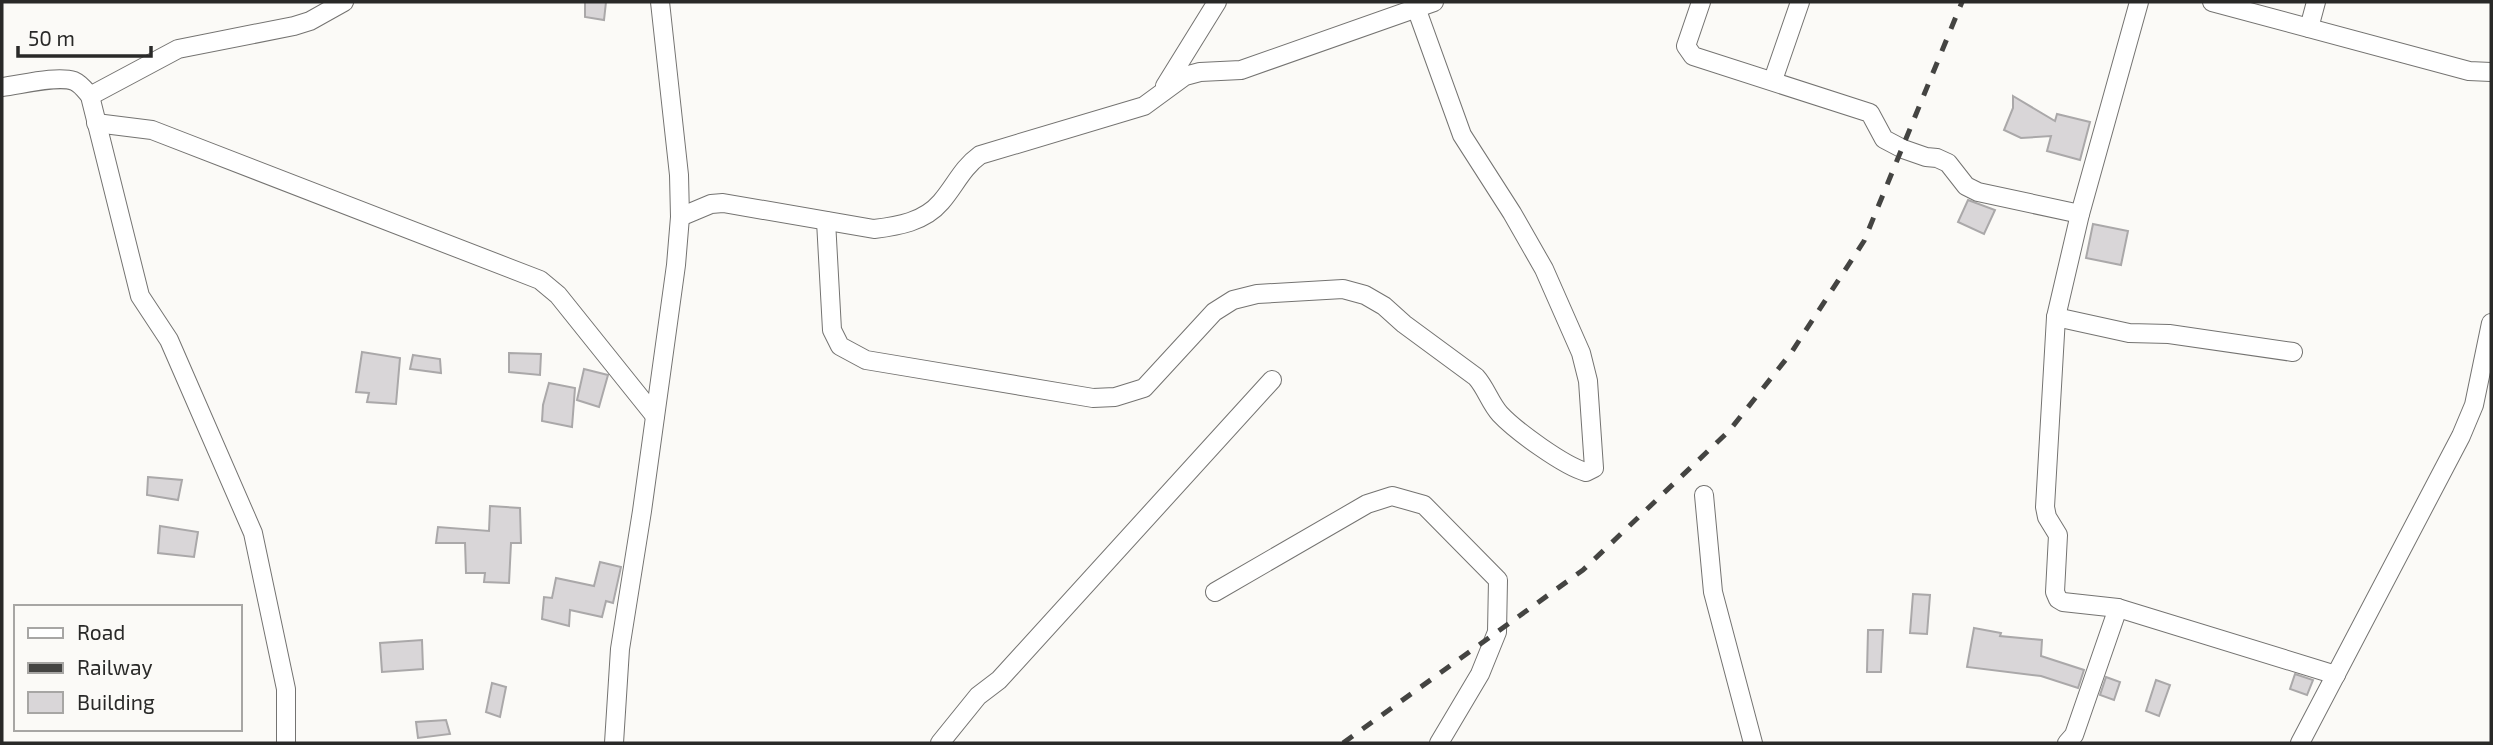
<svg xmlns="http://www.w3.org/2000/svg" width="2493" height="745" viewBox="0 0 2493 745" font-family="'Exo 2',sans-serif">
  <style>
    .building { fill: #d9d6d8; stroke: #aaa8a9; stroke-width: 2 }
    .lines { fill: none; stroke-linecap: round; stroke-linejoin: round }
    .minor-casing { stroke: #747371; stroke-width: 20 }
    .minor { stroke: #fff; stroke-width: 18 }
    .rail { stroke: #444442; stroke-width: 5; stroke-dasharray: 12 12; stroke-linecap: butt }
  </style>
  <rect width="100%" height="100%" fill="#fbfaf7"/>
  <!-- building -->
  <g class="building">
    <path d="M 585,2 L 606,2 L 604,20 L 585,17 Z"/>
    <path d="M 2013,96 L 2055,121 L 2057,114 L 2090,122 L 2080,160 L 2047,151 L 2051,136 L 2021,138 L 2004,130 L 2013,108 Z"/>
    <path d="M 1968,200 L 1995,210 L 1984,234 L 1958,222 Z"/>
    <path d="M 2093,224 L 2128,231 L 2121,265 L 2086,258 Z"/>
    <path d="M 362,352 L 400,358 L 396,404 L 367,402 L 369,393 L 356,392 Z"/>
    <path d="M 509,353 L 541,354 L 540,375 L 509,372 Z"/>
    <path d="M 413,355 L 440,359 L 441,373 L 410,369 Z"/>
    <path d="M 584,369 L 608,375 L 599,407 L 577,400 Z"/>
    <path d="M 549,383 L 575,388 L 572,427 L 542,421 L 543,405 Z"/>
    <path d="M 148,477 L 182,480 L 178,500 L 147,495 Z"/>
    <path d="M 490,506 L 520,508 L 521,543 L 511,543 L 509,583 L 484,582 L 485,573 L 466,573 L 465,543 L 436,543 L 438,527 L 489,531 Z"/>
    <path d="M 160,526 L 198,532 L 194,557 L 158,553 Z"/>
    <path d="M 600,562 L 621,567 L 613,603 L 606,601 L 602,617 L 570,610 L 569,626 L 542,619 L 544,597 L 552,598 L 556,578 L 594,586 Z"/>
    <path d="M 1913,594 L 1930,595 L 1927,634 L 1910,633 Z"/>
    <path d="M 1974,628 L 2001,633 L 2000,636 L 2042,640 L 2041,656 L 2084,670 L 2078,688 L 2041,676 L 1967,667 Z"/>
    <path d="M 1868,630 L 1883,630 L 1881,672 L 1867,672 Z"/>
    <path d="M 422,640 L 423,669 L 382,672 L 380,643 Z"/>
    <path d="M 2295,674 L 2313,680 L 2307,695 L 2290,689 Z"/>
    <path d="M 2106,677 L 2120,682 L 2114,700 L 2100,695 Z"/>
    <path d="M 2156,680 L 2170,685 L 2159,716 L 2146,711 Z"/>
    <path d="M 492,683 L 506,687 L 500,717 L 486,712 Z"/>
    <path d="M 446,720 L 450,734 L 418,738 L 416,722 Z"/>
  </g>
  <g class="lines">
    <defs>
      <g id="minor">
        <path d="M 1701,2 L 1686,46 L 1693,56 L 1870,113 L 1884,139 L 1903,149 L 1926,157 L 1937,158 L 1948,163 L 1966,186 L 1978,192 L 2080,214"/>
        <path d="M 2139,2 L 2080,214 L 2056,317 L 2045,507 L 2047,517 L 2058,535 L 2055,592 L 2058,599 L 2063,602 L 2118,608 L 2336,675"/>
        <path d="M 2212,2 L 2469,71 L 2491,72"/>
        <path d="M 2309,28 L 2316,2"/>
        <path d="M 1773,80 L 1800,2"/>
        <path d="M 1165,86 L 1217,2"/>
        <path d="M 2,87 C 20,85 57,75 74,81 C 81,84 85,90 90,96 L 140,296 L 169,340 L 253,533 L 286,689 L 286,743"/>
        <path d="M 90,96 L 178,49 L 294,26 L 310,21 L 344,2"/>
        <path d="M 96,123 L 152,130 L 540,280 L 558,295 L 655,416"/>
        <path d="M 680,217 L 711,204 L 723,203 L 874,229 C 898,226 924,222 941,202 C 955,186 962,168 980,155 L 1144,106 L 1185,76 L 1200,72 L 1241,70 L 1434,2"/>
        <path d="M 826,221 L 832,330 L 840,346 L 866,360 L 1093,398 L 1115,397 L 1144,388 L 1214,312 L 1233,300 L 1257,294 L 1343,289 L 1365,295 L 1384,306 L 1404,324 L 1476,377 C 1486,388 1490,403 1500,414 C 1516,431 1564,466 1586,472 L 1594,468 L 1588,381 L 1581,353 L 1544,269 L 1512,213 L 1462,135 L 1414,2"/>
        <path d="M 2056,317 L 2129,333 L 2169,334 L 2293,352"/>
        <path d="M 1704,495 L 1713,592 L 1753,743"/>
        <path d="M 1215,592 L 1367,504 L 1392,496 L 1424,505 L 1498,580 L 1497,632 L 1480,674 L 1439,743"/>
        <path d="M 614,743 L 620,649 L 642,511 L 676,265 L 680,217 L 679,175 L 660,2"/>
        <path d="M 940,743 L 978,696 L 999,680 L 1272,380"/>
        <path d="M 2067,743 L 2074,735 L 2118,608"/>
        <path d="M 2300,743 L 2461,436 L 2474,405 L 2491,323"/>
      </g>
    </defs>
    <!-- minor casing -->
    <use href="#minor" class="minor-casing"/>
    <!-- minor -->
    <use href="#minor" class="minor"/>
    <!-- rail -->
    <path class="rail" d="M 1343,743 L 1583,570 L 1729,431 L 1791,353 L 1864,241 L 1962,2"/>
  </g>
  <!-- border -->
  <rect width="2493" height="745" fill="none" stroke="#292928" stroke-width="7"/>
  <!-- legend -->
  <rect x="14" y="605" width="228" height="126" fill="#fbfaf7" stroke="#a7a6a4" stroke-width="2"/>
  <rect x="28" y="628" width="35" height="10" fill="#ffffff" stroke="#a7a6a4" stroke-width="2"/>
  <text x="77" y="640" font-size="21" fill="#292928">Road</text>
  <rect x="28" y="663" width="35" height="10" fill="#444442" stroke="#a7a6a4" stroke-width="2"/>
  <text x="77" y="675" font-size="21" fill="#292928">Railway</text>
  <rect x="28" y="692" width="35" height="21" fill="#d9d6d8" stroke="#a7a6a4" stroke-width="2"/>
  <text x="77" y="710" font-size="21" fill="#292928">Building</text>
  <!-- scale -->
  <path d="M18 46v10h133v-10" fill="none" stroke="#292928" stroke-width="3.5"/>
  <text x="28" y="46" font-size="21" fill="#292928" stroke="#fbfaf7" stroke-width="5" paint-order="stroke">50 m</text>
</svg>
